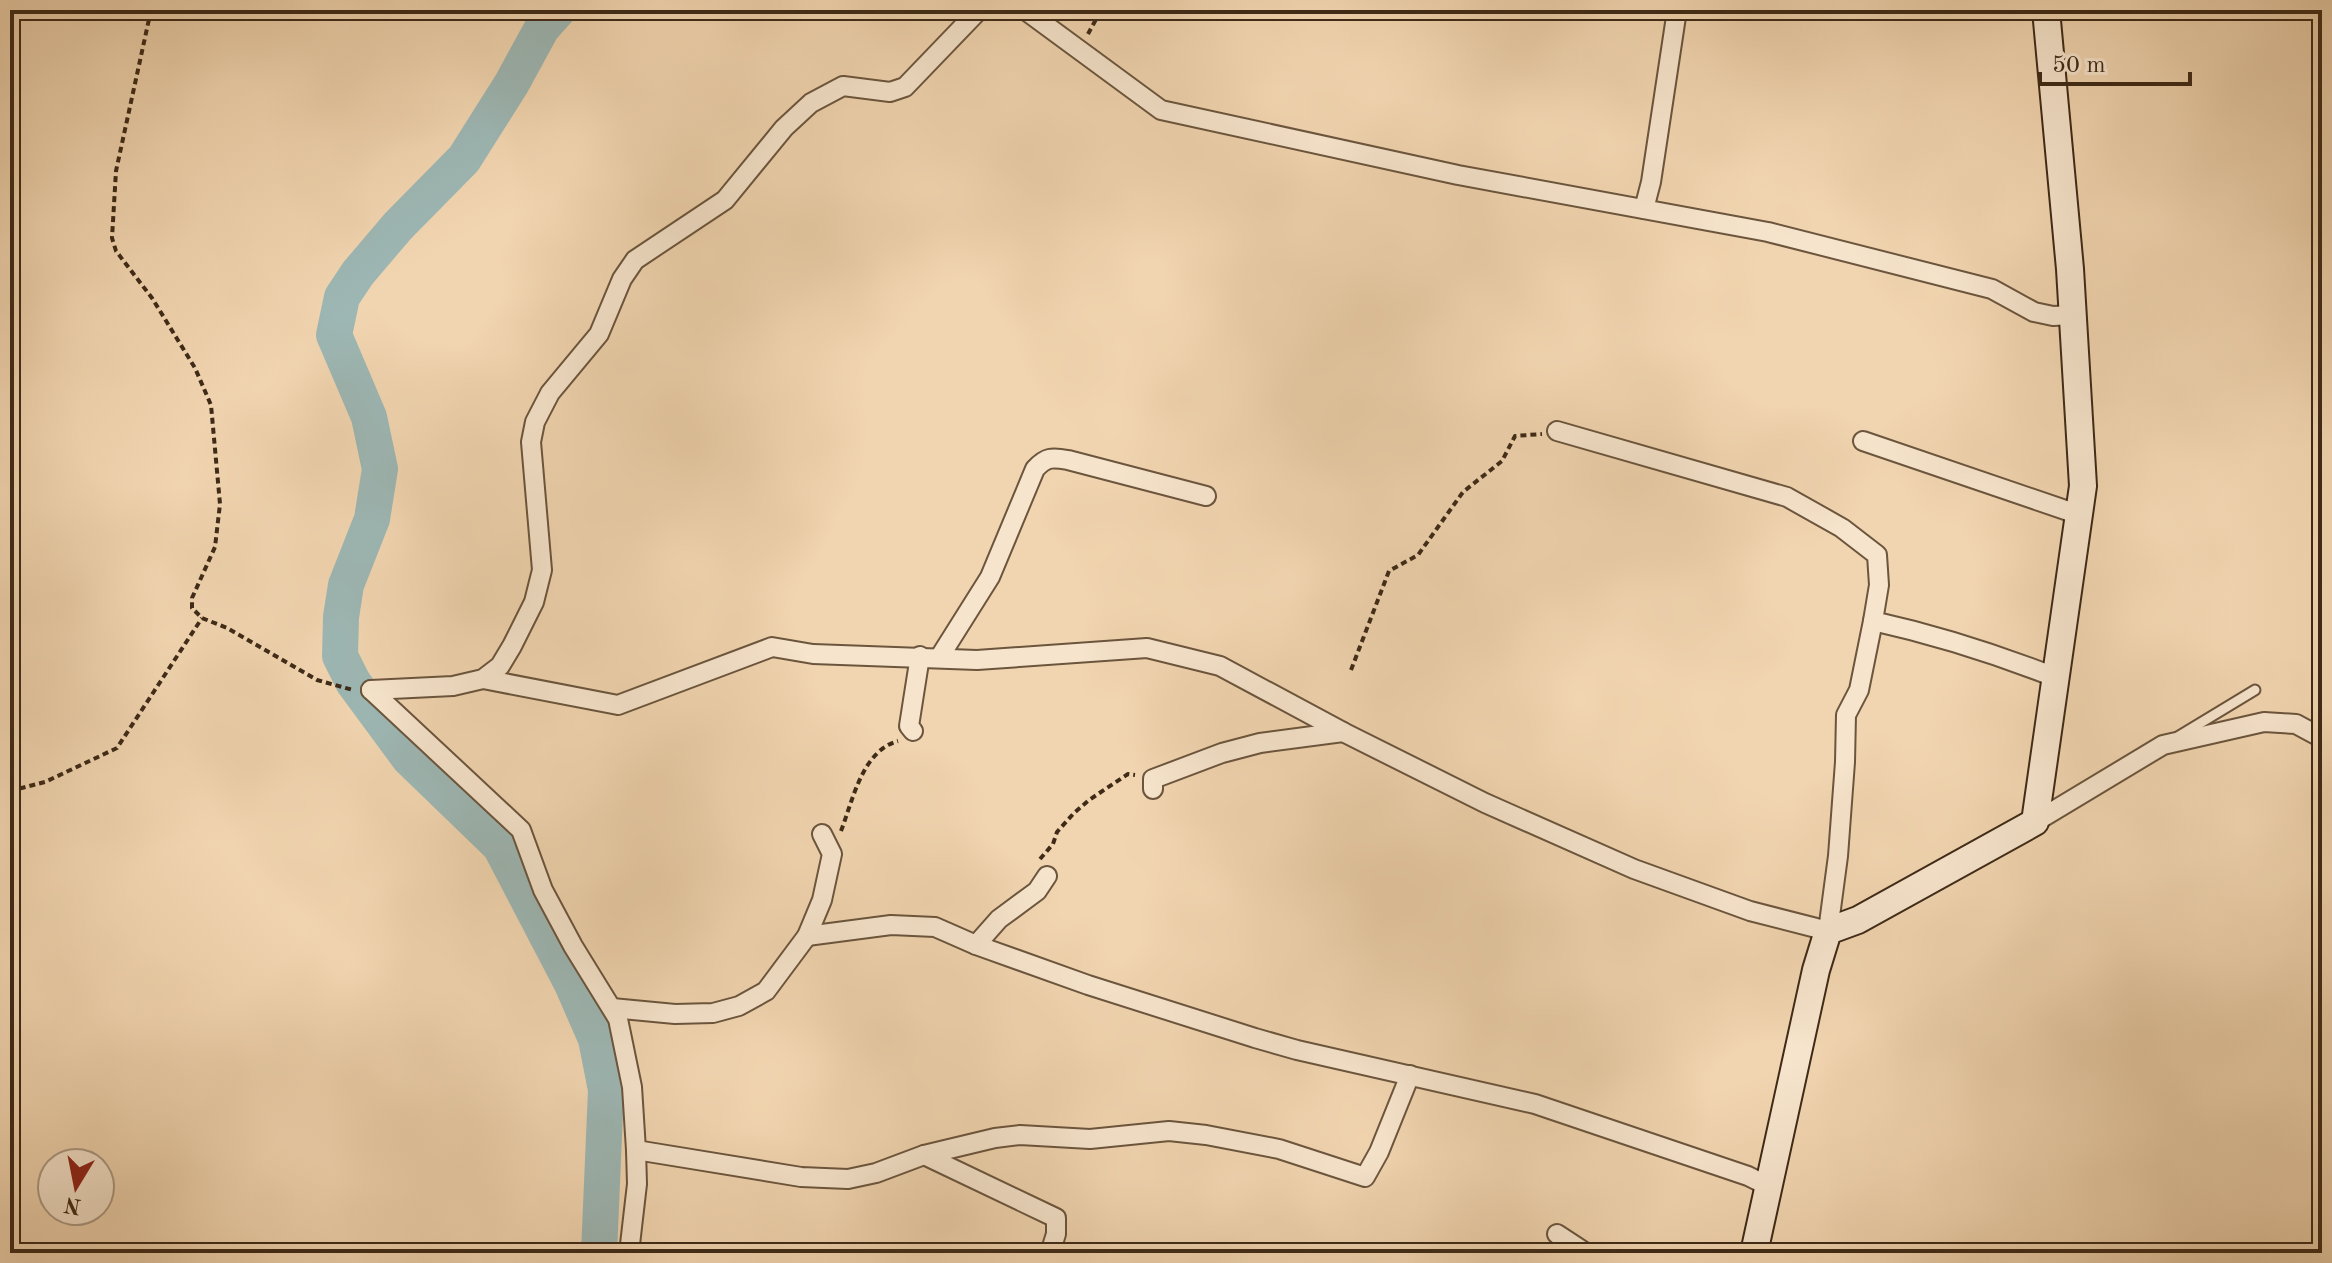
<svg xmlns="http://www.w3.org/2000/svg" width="2332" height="1263" viewBox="0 0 2332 1263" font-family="'Old Standard TT',serif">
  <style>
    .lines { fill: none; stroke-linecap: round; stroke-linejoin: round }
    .river { stroke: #9db7b4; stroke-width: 36 }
    .lane-casing { stroke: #6b553d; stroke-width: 13 }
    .street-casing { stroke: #6b553d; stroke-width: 22 }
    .secondary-casing { stroke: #3e2a17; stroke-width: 30 }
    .path { stroke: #3e2a17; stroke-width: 4; stroke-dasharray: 6 4; stroke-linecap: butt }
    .lane { stroke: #f6e4cc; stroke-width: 9 }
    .street { stroke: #f6e4cc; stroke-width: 18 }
    .secondary { stroke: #f6e4cc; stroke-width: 26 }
  </style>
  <rect width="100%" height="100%" fill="#f1d5b0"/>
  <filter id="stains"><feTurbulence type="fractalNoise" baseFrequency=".0025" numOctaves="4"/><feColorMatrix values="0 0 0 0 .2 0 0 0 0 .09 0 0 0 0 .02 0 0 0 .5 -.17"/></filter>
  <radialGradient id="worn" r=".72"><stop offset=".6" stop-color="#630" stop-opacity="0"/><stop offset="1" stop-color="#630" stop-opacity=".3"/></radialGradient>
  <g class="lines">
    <!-- river -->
    <path class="river" d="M 558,10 L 542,28 L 512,83 L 464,159 L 398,226 L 358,273 L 342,297 L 334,335 L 369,417 L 380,469 L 372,519 L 346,585 L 341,617 L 340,656 L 353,682 L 409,758 L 500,846 L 572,984 L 596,1039 L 606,1090 L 599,1253"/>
    <defs>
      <path id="lane" d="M 2179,736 L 2255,690"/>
      <g id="street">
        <path d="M 1025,10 L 1161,110 L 1458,175 L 1768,232 L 1992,289 L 2034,312 L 2053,316 L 2073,315"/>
        <path d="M 1644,209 L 1651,182 L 1677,10"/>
        <path d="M 1557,431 L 1787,497 L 1842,528 L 1877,555 L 1879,585 L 1873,621 C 1936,635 1996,654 2057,678"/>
        <path d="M 1863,441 L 2080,515"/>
        <path d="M 939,658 L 990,577 L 1035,469 C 1046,457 1052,457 1068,460 L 1206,496"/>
        <path d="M 483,679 L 618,705 L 772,647 L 813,654 L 977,660 L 1147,648 L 1220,666 L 1343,732 L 1485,803 L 1634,869 L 1750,911 L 1828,931 L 1838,856 L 1845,762 L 1846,715 L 1859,690 L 1873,621"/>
        <path d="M 371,690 L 453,686 L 483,679 L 500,666 L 512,646 L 534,602 L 542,570 L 531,442 L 535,422 L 550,393 L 599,334 L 622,279 L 635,260 L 725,200 L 784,128 L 811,103 L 843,86 L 890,92 L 905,87 L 979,10"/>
        <path d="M 371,690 L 521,830 L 543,890 L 573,946 L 618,1019 L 632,1087 L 636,1150 L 637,1184 L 629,1253"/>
        <path d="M 913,731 L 909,726 L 920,656"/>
        <path d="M 1153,789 L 1153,779 L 1222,753 L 1260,743 L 1343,732"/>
        <path d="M 2035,822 L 2163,745 L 2264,722 L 2296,724 L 2322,738"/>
        <path d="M 807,936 L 891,925 L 935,927 L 976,945 L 1088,985 L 1255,1038 L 1297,1050 L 1535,1104 L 1748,1176 L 1770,1187"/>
        <path d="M 976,945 L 999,919 L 1037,891 L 1047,876"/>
        <path d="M 612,1008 L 675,1014 L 713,1013 L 739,1006 L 766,991 L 807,936 L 822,900 L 832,854 L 822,834"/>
        <path d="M 636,1150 L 801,1177 L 848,1179 L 876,1173 L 924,1155 L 995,1138 L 1020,1135 L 1090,1139 L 1169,1131 L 1206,1135 L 1279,1149 L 1365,1177 L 1379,1152 L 1410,1075"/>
        <path d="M 924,1155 L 1056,1218 L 1056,1234 L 1050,1253"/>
        <path d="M 1557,1234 L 1586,1253"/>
      </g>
      <path id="secondary" d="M 1754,1253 L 1816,970 L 1828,931 L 1858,920 L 2035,822 L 2083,486 L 2070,269 L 2046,10"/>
    </defs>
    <!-- lane casing -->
    <use href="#lane" class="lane-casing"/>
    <!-- street casing -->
    <use href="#street" class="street-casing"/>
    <!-- secondary casing -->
    <use href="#secondary" class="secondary-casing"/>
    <!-- path -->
    <g class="path">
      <path d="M 151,10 L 116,171 L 112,238 L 116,251 L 152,298 L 195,368 L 211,405 L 220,504 L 215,547 L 192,598 L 192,608 L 202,618 L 227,628 L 317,680 L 353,690"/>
      <path d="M 1088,34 L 1101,10"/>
      <path d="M 1351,670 L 1389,571 L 1418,555 L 1463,492 L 1502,461 L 1515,436 L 1542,434"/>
      <path d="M 10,791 L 45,782 L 117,748 L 202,618"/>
      <path d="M 841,831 C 853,800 862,751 898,741"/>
      <path d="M 1040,859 L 1053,844 L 1057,832 L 1074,813 L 1089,800 L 1128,774 L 1135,775"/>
    </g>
    <!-- lane -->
    <use href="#lane" class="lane"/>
    <!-- street -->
    <use href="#street" class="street"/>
    <!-- secondary -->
    <use href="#secondary" class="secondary"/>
  </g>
  <!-- margin -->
  <rect width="2332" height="1263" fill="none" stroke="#f1d5b0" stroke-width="40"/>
  <rect x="12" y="12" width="2308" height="1239" fill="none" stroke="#3e2a17" stroke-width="4"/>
  <rect x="20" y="20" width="2292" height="1223" fill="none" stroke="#3e2a17" stroke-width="2"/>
  <!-- north arrow -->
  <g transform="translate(76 1187) rotate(190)"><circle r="38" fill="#f6e4cc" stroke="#ac9a84" stroke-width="2"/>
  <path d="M0-6L14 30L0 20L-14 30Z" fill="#8f2418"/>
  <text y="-12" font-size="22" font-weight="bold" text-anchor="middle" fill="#3e2a17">N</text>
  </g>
  <!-- scale -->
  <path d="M2040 72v12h150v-12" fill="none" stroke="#3e2a17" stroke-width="4"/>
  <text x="2052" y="72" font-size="24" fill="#3e2a17" stroke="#f6e4cc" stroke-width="6" paint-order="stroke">50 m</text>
  <rect width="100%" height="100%" filter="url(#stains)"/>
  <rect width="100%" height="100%" fill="url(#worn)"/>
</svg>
